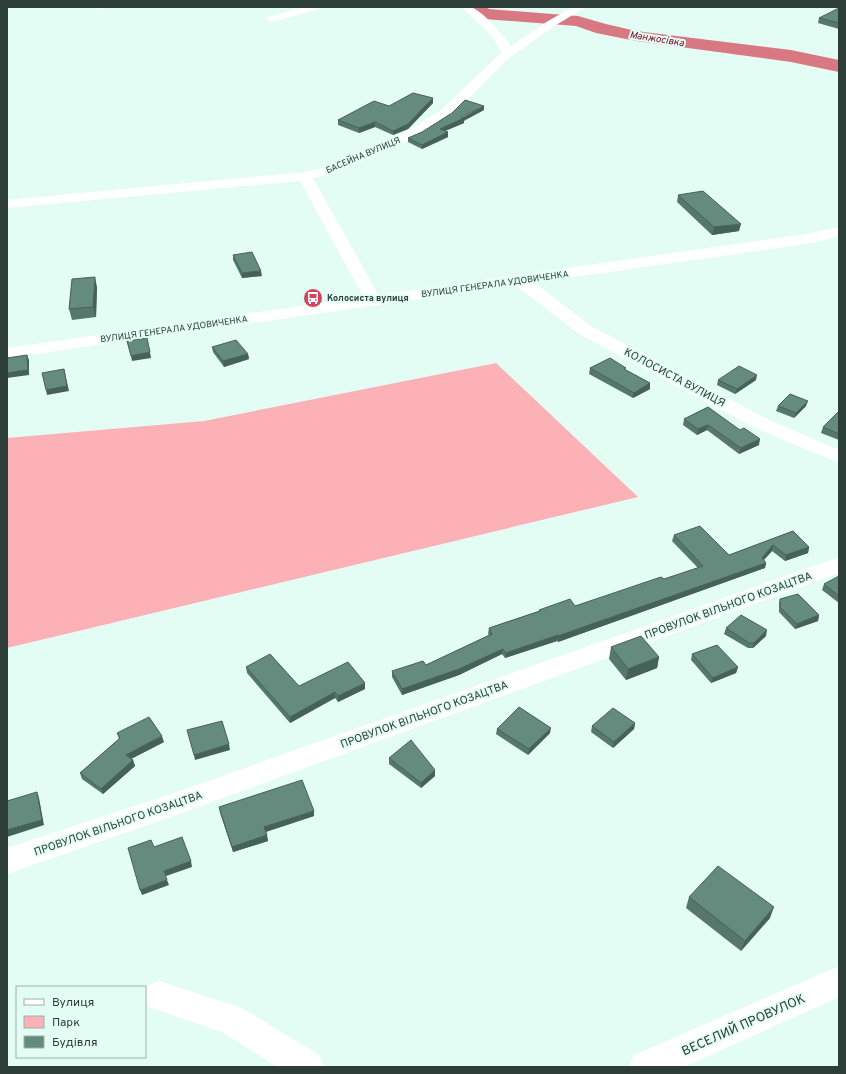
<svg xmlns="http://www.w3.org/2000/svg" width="846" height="1074" viewBox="0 0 846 1074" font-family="Overpass,sans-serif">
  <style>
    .green { fill: #fcb1b7 }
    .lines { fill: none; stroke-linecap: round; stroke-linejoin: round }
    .river { fill: #d87883; fill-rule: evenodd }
    .minor { fill: #fff; fill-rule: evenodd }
    .secondary { fill: #fff; fill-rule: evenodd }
    .wall { fill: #56786c }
    .shaded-wall { fill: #466158 }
    .building { fill: #648b7d; stroke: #466158 }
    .labels { text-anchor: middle; stroke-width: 4; stroke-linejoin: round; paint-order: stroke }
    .far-street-label { font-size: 9px; fill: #2d3e38; stroke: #e4fdf4 }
    .far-poi-label { font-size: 9px; font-weight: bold; fill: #2d3e38; stroke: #e4fdf4; text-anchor: start }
    .far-water-label { font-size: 10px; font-style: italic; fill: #7e0329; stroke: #e4fdf4 }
    .street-label { font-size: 11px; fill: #2d3e38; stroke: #e4fdf4 }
    .near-street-label { font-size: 13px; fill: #2d3e38; stroke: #e4fdf4 }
  </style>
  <rect width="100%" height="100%" fill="#e4fdf4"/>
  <!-- green -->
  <path class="green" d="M 496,363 L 638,497 L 7,648 L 7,438 L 204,421 Z"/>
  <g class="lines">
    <!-- river -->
    <path class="river" d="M 469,7 L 487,7 L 489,9 L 578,16 L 606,24 L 636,31 L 791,50 L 839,60 L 839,72 L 791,62 L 636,41 L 596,33 L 576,26 L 484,19 L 478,18 Z"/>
    <!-- minor -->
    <g class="minor">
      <path d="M 95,7 L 106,7 L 101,10 L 96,9 Z"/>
      <path d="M 304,7 L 321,7 L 320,9 L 272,22 L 266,19 L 268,17 Z"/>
      <path d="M 461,7 C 464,7 467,7 470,7 C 481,9 504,36 511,46 L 548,21 L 573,7 L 586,7 L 556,25 L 508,59 L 451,116 L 421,135 L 332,174 L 313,178 L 381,300 L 379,304 L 373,305 L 367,304 L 365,300 L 300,181 L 7,208 L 7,200 L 305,172 L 323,168 L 411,129 L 441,110 L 502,52 L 490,34 Z"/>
      <path d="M 521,276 L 527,277 L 591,326 L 769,420 L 839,450 L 839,463 L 755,428 L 579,334 L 515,285 L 513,281 L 515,277 Z"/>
      <path d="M 839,557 L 839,573 L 193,809 L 7,874 L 7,848 L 180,791 Z"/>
      <path d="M 839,966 L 839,997 L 684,1067 L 629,1067 L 634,1055 Z"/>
      <path d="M 159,981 L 242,1008 L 319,1055 L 324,1067 L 277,1067 L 222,1032 L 148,1007 C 144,999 144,993 148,985 Z"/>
    </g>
    <!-- secondary -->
    <path class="secondary" d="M 839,227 L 839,237 L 806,244 L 7,358 L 7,348 L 806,234 Z"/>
  </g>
  <!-- wall -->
  <g class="wall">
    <path d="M 839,8 L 839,29 L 818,23 L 819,18 Z"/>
    <path d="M 433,98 L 433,103 L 408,129 L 393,135 L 375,127 L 359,133 L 338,125 L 338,120 L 389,106 Z"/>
    <path d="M 484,110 L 464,121 L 464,123 L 445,131 L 448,137 L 422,149 L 408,142 L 408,138 Z"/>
    <path d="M 678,195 L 739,231 L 712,235 L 677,202 Z"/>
    <path d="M 233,255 L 262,276 L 242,278 L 233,260 Z"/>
    <path d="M 97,287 L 96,317 L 72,320 L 69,309 Z"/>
    <path d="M 212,347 L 248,354 L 249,359 L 224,367 L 213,352 Z"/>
    <path d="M 590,368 L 626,370 L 650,383 L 650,389 L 633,398 L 589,374 Z"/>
    <path d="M 718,380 L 756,380 L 735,394 L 717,385 Z"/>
    <path d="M 778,406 L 806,406 L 794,418 L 776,411 Z"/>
    <path d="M 708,407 L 759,445 L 739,454 L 707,430 L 697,435 L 683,425 L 684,419 Z"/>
    <path d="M 839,411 L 839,440 L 821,433 L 823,427 Z"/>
    <path d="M 793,531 L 809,547 L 808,553 L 785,561 L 772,551 L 764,560 L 766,563 L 765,568 L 558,642 L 557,641 L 505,658 L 502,654 L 459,675 L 402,695 L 392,677 L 392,671 L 426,665 L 489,635 L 488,634 L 489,628 L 539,611 L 539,610 L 575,606 L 664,579 L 698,568 L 672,541 L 674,535 L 729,555 Z"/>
    <path d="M 839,576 L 839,603 L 822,590 L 824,584 Z"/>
    <path d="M 780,599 L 819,615 L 818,621 L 795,629 L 779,612 L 779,604 Z"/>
    <path d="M 726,628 L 766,636 L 753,648 L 748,648 L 724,634 Z"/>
    <path d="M 611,647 L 659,657 L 657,668 L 626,680 L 609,659 Z"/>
    <path d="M 692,654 L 738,667 L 736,673 L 711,683 L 691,660 Z"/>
    <path d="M 246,667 L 299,686 L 365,689 L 338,702 L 335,698 L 290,723 L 247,673 Z"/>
    <path d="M 635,723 L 634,729 L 613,748 L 591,732 L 592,726 Z"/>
    <path d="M 497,729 L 550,733 L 528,755 L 496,734 Z"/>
    <path d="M 117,733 L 164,742 L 131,759 L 133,760 L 135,766 L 103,794 L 82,779 L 80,773 L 119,739 Z"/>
    <path d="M 389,758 L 435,776 L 421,788 L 389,764 Z"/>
    <path d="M 219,807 L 314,816 L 266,832 L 268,841 L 233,852 L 220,813 Z"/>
    <path d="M 689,897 L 770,918 L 741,951 L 686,908 Z"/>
  </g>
  <!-- shaded-wall -->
  <g class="shaded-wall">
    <path d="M 433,98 L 433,103 L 408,129 L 393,135 L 393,131 Z"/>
    <path d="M 484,106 L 484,110 L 464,120 L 464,123 L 440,133 L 440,129 Z"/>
    <path d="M 375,122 L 375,127 L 359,133 L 359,128 Z"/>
    <path d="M 448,132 L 448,137 L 422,149 L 422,145 Z"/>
    <path d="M 741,224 L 739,231 L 712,235 L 714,227 Z"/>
    <path d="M 261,271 L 262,276 L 242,278 L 242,273 Z"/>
    <path d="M 95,277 L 97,287 L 96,317 L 93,307 Z"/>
    <path d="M 150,352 L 151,358 L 132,361 L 131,356 Z"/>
    <path d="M 248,354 L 249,359 L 224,367 L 223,361 Z"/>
    <path d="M 27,355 L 29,360 L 29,375 L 7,378 L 7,373 Z"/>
    <path d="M 64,369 L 69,391 L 47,395 L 46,390 Z"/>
    <path d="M 757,375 L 756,380 L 735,394 L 737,389 Z"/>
    <path d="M 650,383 L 650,389 L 633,398 L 634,393 Z"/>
    <path d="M 808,401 L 806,406 L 794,418 L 796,413 Z"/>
    <path d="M 708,425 L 707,430 L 697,435 L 698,429 Z"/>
    <path d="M 760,439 L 759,445 L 739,454 L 741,448 Z"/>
    <path d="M 773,545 L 772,551 L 760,564 L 762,558 Z"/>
    <path d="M 809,547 L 808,553 L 785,561 L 786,555 Z"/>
    <path d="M 766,563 L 765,568 L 558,642 L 558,636 Z"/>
    <path d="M 819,615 L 818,621 L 795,629 L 797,624 Z"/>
    <path d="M 767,630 L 766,636 L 753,648 L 754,643 Z"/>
    <path d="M 558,635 L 557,641 L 505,658 L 506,653 Z"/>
    <path d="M 503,649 L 502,654 L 459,675 L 402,695 L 402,689 Z"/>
    <path d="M 659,657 L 657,668 L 626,680 L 628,669 Z"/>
    <path d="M 738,667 L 736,673 L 711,683 L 713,678 Z"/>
    <path d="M 365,683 L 365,689 L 338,702 L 338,696 Z"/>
    <path d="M 335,692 L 335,698 L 290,723 L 290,717 Z"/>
    <path d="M 635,723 L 634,729 L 613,748 L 614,742 Z"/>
    <path d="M 551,728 L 550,733 L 528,755 L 529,749 Z"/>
    <path d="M 162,736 L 164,742 L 127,761 L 126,755 Z"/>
    <path d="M 229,744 L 230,750 L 195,760 L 194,755 Z"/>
    <path d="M 133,760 L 135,766 L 103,794 L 101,789 Z"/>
    <path d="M 435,770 L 435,776 L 421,788 L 421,783 Z"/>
    <path d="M 37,792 L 39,798 L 44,825 L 7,837 L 7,830 Z"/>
    <path d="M 314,811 L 314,816 L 265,832 L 264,827 Z"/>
    <path d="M 267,835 L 268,841 L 233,852 L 232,847 Z"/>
    <path d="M 191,861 L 192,867 L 166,876 L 164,871 Z"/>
    <path d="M 167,880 L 169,885 L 142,895 L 140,890 Z"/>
    <path d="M 774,907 L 770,918 L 741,951 L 745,941 Z"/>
  </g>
  <!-- building -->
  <g class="building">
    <path d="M 839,8 L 839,23 L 819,18 Z"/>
    <path d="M 413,93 L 433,98 L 408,124 L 393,131 L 375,122 L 359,128 L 338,120 L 374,101 L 389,106 Z"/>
    <path d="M 465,100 L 484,106 L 461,117 L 464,118 L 440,129 L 448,132 L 422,145 L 408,138 L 422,132 L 452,113 Z"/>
    <path d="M 703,191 L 741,224 L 714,227 L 678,195 Z"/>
    <path d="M 252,252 L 261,271 L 242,273 L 233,255 Z"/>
    <path d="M 95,277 L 93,307 L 69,309 L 72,279 Z"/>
    <path d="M 147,338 L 150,352 L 131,356 L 127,341 Z"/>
    <path d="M 236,340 L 248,354 L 223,361 L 212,347 Z"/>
    <path d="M 27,355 L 28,370 L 7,373 L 7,358 Z"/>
    <path d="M 610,358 L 626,368 L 624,369 L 650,383 L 634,393 L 590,368 Z"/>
    <path d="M 739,366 L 757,375 L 737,389 L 718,380 Z"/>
    <path d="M 64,369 L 67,386 L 46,390 L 42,373 Z"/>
    <path d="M 790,394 L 808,401 L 796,413 L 778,406 Z"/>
    <path d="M 708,407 L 740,430 L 744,428 L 760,439 L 741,448 L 708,425 L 698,429 L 684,419 Z"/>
    <path d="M 839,411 L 839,434 L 823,427 Z"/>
    <path d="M 700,526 L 729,555 L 793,531 L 809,547 L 786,555 L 773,545 L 762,558 L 766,563 L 558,636 L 558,635 L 506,653 L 503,649 L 459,669 L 402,689 L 392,671 L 423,661 L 426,665 L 492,634 L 489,628 L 540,611 L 539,610 L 570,599 L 575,606 L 661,577 L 664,579 L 703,566 L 674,535 Z"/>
    <path d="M 839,576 L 839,596 L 824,584 Z"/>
    <path d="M 798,594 L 819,615 L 797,624 L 780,607 L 780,599 Z"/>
    <path d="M 741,615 L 767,630 L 754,643 L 749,643 L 726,628 Z"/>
    <path d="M 641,636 L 659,657 L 628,669 L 611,647 Z"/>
    <path d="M 717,645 L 738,667 L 713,678 L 692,654 Z"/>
    <path d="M 270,654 L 299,686 L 348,662 L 365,683 L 338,696 L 335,692 L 290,717 L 246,667 Z"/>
    <path d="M 519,707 L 551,728 L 529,749 L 497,729 Z"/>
    <path d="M 613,708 L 635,723 L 614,742 L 592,726 Z"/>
    <path d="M 149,717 L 162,736 L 126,755 L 133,760 L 101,789 L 80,773 L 120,738 L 117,733 Z"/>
    <path d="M 222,721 L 229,744 L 194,755 L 187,730 Z"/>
    <path d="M 411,740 L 435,770 L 421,783 L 389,758 Z"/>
    <path d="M 302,780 L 314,811 L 264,827 L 267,835 L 232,847 L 219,807 Z"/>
    <path d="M 37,792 L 42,820 L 7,830 L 7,801 Z"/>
    <path d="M 182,837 L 191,861 L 164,871 L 167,880 L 140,890 L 128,848 L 151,840 L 154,847 Z"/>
    <path d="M 718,866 L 774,907 L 745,941 L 689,897 Z"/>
  </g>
  <!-- icons -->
  <defs>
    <symbol id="bus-disc" viewBox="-11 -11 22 22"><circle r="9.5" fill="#d4445e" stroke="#e4fdf4"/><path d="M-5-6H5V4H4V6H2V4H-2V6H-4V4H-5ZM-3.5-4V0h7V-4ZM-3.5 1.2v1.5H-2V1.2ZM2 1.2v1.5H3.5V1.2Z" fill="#fff"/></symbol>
  </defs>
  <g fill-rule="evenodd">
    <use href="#bus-disc" x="302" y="287" width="22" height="22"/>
  </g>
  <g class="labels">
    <!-- far-street labels -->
    <g class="far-street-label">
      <text transform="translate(363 155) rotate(-23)" y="3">БАСЕЙНА ВУЛИЦЯ</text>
      <text transform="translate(495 284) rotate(-8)" y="3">ВУЛИЦЯ ГЕНЕРАЛА УДОВИЧЕНКА</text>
      <text transform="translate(174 329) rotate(-8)" y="3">ВУЛИЦЯ ГЕНЕРАЛА УДОВИЧЕНКА</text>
    </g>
    <!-- far-poi labels -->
    <g class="far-poi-label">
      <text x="327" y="301">Колосиста вулиця</text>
    </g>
    <!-- far-water labels -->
    <g class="far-water-label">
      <text transform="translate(657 38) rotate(9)" y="4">Манжосівка</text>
    </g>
    <!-- street labels -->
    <g class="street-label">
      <text transform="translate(675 377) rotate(28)" y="4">КОЛОСИСТА ВУЛИЦЯ</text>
      <text transform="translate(728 605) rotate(-20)" y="4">ПРОВУЛОК ВІЛЬНОГО КОЗАЦТВА</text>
      <text transform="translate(424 714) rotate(-20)" y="4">ПРОВУЛОК ВІЛЬНОГО КОЗАЦТВА</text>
      <text transform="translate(118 823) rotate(-19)" y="4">ПРОВУЛОК ВІЛЬНОГО КОЗАЦТВА</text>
    </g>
    <!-- near-street labels -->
    <g class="near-street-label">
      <text transform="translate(743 1024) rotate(-24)" y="5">ВЕСЕЛИЙ ПРОВУЛОК</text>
    </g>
  </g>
  <!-- border -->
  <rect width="846" height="1074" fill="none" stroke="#2d3e38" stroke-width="16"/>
  <!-- legend -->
  <rect x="16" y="986" width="130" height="72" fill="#e4fdf4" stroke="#9bb1a9"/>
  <rect x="24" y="999" width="20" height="6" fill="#ffffff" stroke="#9bb1a9"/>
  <text x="52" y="1006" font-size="12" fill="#2d3e38">Вулиця</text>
  <rect x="24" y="1016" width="20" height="12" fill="#fcb1b7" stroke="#9bb1a9"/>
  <text x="52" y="1026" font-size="12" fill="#2d3e38">Парк</text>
  <rect x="24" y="1036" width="20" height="12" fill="#648b7d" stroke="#9bb1a9"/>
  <text x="52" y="1046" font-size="12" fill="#2d3e38">Будівля</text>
</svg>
